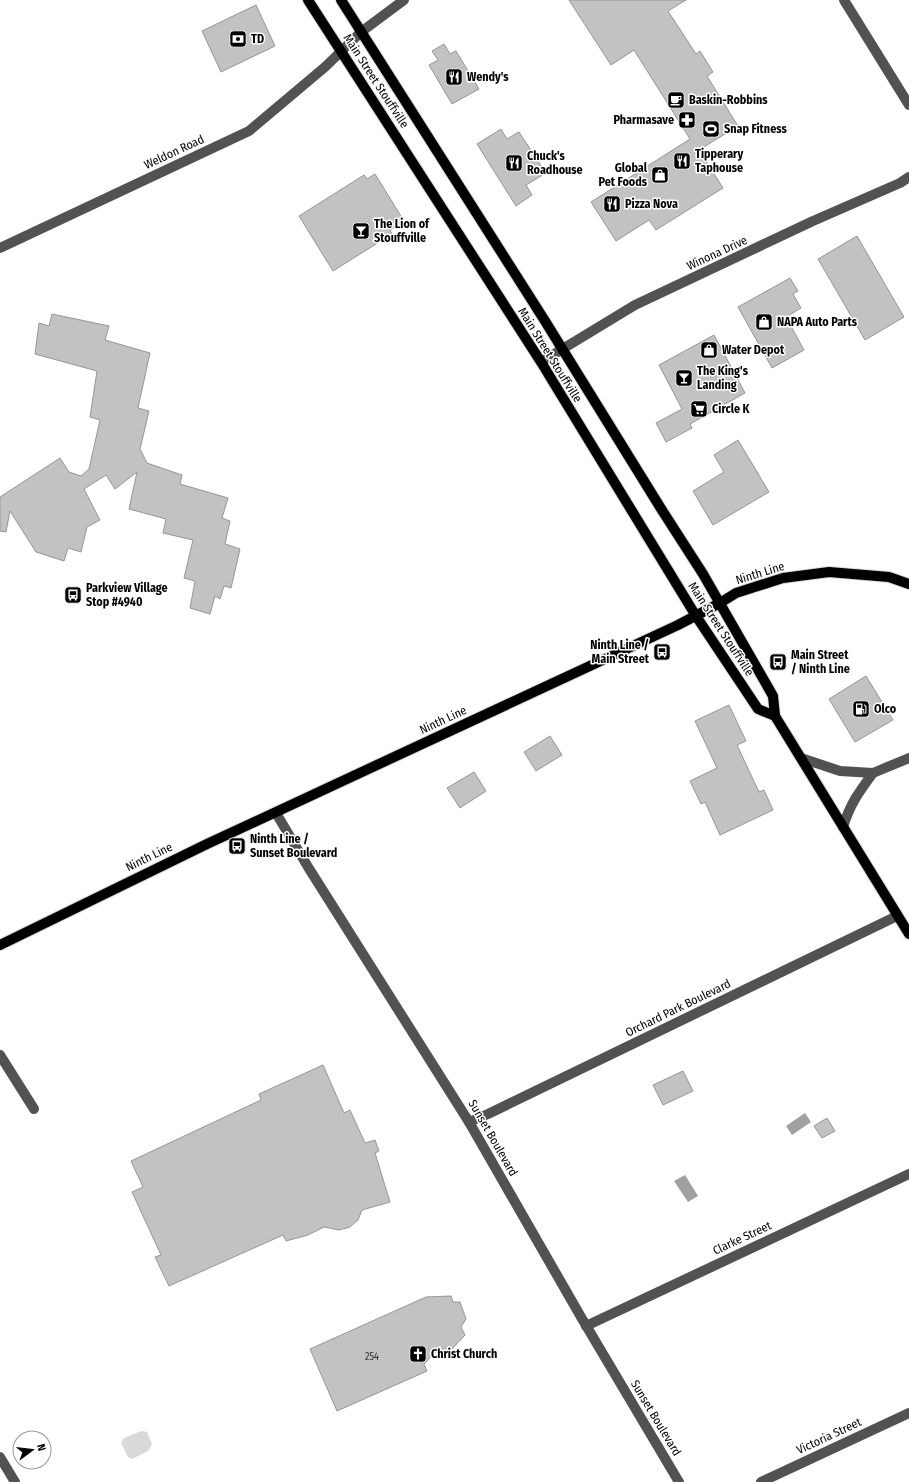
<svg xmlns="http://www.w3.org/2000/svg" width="909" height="1482" viewBox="0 0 909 1482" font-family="'Fira Sans Condensed',sans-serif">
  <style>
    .green { fill: #d9d9d9 }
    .water { fill: #a0a0a0 }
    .building { fill: #c2c2c2; stroke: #969696 }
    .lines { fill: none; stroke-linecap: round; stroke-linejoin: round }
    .major-casing { stroke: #dbdbdb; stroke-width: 12 }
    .minor { stroke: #525252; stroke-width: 10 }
    .major { stroke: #000; stroke-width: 10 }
    .labels { text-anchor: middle; stroke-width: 3; stroke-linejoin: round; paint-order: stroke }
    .number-label { font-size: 10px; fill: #303030 }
    .poi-label { font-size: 12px; font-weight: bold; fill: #000; stroke: #fff; text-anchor: start }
    .street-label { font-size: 12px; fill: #000; stroke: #fff }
  </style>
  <rect width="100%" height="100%" fill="#fff"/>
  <!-- green -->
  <path class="green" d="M 141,1431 L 147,1432 L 152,1444 L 148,1451 L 132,1459 L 128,1457 L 121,1443 L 124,1438 Z"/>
  <!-- water -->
  <g class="water">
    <path d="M 805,1113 L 811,1122 L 792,1135 L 786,1126 Z"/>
    <path d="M 685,1175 L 698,1196 L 688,1202 L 674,1181 Z"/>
  </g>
  <!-- building -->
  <g class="building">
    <path d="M 569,0 L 686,0 L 668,11 L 696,54 L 700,51 L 713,72 L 707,76 L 738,126 L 699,150 L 723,188 L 656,230 L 649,220 L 616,241 L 591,202 L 690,139 L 634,50 L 611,65 Z"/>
    <path d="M 256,5 L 275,46 L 221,72 L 202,31 Z"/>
    <path d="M 444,44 L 450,54 L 456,51 L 479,89 L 452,104 L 429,65 L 438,60 L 432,51 Z"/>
    <path d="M 501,129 L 507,139 L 519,132 L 546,173 L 526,185 L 532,195 L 516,206 L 477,144 Z"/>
    <path d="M 375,174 L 404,221 L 390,230 L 392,234 L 333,271 L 299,216 L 364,175 L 367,179 Z"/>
    <path d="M 857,236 L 904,317 L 865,340 L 818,259 Z"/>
    <path d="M 790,278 L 798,291 L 793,294 L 801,308 L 786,317 L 804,350 L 772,368 L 738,307 Z"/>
    <path d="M 52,314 L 109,326 L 105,340 L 150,353 L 138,408 L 149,411 L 140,449 L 147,463 L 182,475 L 180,484 L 228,498 L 222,518 L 230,521 L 225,544 L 240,549 L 231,588 L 224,586 L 220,599 L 215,596 L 210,614 L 190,608 L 195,581 L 184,578 L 193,540 L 163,533 L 166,519 L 129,509 L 137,472 L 115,489 L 106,475 L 84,489 L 100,520 L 87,527 L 81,552 L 68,548 L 64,561 L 36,552 L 10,511 L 6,532 L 0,531 L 0,497 L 60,458 L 69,472 L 81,476 L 89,469 L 100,420 L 90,417 L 97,371 L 35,354 L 39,323 L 49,326 Z"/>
    <path d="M 714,335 L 745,393 L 690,424 L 692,428 L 666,442 L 656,423 L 682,409 L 659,365 Z"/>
    <path d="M 738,440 L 769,492 L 713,525 L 693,491 L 724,472 L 714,455 Z"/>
    <path d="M 866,676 L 893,720 L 855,742 L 829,699 Z"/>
    <path d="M 729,705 L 746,741 L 737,745 L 759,792 L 764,790 L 773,810 L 720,835 L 705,802 L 701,804 L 690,781 L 717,768 L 695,721 Z"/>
    <path d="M 550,736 L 562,755 L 536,771 L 524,752 Z"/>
    <path d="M 474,772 L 486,791 L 460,808 L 447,788 Z"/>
    <path d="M 323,1065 L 344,1113 L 350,1110 L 365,1143 L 375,1140 L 379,1151 L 375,1153 L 390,1202 L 362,1210 L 358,1220 L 350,1227 L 339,1230 L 324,1227 L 308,1235 L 286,1241 L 283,1235 L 169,1286 L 155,1257 L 161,1255 L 132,1192 L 143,1187 L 131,1161 L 261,1100 L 259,1094 Z"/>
    <path d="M 683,1071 L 693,1091 L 663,1105 L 653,1085 Z"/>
    <path d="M 827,1118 L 835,1131 L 822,1138 L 814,1126 Z"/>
    <path d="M 451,1296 L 453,1302 L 460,1302 L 466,1319 L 461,1327 L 465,1335 L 452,1349 L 438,1349 L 424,1364 L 427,1371 L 337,1411 L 310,1349 L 426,1297 Z"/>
  </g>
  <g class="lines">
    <defs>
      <g id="major">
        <path d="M 308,0 L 541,362 L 696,616 L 758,709 L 775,716"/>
        <path d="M 341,0 L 545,321 L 660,507 L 703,574 L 773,696 L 775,716 L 909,934"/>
        <path d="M 0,945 L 207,844 L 678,625 L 720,603 L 736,593 L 783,578 L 829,572 L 889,577 L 909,584"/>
      </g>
    </defs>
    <!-- major casing -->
    <use href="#major" class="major-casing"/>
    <!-- minor -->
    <g class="minor">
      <path d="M 844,0 L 909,105"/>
      <path d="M 0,248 L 249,131 L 325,67 L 361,32 L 404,0"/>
      <path d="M 541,362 L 635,305 L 813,221 L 900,183 L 909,177"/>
      <path d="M 801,758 L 840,771 L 873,773 L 909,758"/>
      <path d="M 276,813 L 308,867 L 469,1122 L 581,1317 L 679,1482"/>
      <path d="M 843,827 C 850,804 859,792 873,773"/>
      <path d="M 0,1055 L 34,1109"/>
      <path d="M 469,1122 L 488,1114 L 897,916"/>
      <path d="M 586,1326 L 909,1174"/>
      <path d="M 0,1457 L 15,1482"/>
      <path d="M 761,1482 L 909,1413"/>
    </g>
    <!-- major -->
    <use href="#major" class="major"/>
  </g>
  <!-- icons -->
  <defs>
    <symbol id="bank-square" viewBox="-11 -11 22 22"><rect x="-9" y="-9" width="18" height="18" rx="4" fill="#000" stroke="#fff"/><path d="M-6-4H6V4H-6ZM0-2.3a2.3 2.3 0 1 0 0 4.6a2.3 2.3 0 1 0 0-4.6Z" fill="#fff"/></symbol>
    <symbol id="restaurant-square" viewBox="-11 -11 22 22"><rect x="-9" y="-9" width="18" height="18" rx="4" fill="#000" stroke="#fff"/><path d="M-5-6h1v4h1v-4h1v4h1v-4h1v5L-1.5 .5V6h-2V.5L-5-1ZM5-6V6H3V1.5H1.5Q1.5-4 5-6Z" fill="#fff"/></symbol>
    <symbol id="cafe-square" viewBox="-11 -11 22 22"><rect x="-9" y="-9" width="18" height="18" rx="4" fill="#000" stroke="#fff"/><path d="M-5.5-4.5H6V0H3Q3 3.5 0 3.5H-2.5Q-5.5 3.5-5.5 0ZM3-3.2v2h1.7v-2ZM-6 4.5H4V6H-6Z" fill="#fff"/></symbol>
    <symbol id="pharmacy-square" viewBox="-11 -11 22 22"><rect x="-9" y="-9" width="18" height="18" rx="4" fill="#000" stroke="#fff"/><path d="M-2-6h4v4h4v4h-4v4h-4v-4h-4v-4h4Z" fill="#fff"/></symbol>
    <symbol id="stadium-square" viewBox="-11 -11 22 22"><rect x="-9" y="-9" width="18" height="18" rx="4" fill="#000" stroke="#fff"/><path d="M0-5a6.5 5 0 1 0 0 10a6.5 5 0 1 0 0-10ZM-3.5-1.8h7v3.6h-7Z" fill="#fff"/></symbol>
    <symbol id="shop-square" viewBox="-11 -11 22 22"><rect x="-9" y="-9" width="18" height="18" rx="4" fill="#000" stroke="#fff"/><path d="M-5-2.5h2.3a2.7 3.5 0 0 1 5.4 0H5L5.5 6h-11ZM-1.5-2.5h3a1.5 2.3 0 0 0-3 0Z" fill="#fff"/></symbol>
    <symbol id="bar-square" viewBox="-11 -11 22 22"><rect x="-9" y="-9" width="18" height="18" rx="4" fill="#000" stroke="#fff"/><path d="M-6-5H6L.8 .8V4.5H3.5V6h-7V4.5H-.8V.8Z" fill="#fff"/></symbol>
    <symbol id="supermarket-square" viewBox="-11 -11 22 22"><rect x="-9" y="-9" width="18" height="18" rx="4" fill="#000" stroke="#fff"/><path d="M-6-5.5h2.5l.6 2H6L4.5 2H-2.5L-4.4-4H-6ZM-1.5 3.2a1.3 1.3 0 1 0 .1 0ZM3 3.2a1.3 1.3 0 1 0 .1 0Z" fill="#fff"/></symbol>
    <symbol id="bus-square" viewBox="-11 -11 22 22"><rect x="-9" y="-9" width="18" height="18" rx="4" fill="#000" stroke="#fff"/><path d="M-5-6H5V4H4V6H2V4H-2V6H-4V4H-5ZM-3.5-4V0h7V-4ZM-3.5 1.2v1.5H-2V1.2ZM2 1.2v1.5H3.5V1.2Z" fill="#fff"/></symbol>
    <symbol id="fuel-square" viewBox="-11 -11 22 22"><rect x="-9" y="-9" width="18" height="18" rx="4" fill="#000" stroke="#fff"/><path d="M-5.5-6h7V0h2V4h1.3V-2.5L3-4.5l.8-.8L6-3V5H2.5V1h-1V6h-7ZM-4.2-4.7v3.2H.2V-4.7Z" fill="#fff"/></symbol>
    <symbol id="church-square" viewBox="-11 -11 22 22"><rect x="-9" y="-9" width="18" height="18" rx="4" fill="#000" stroke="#fff"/><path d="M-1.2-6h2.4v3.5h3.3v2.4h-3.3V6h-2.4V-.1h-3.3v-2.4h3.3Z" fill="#fff"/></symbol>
  </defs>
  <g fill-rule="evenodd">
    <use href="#bank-square" x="228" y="29" width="20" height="20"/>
    <use href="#restaurant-square" x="444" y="67" width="20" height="20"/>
    <use href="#cafe-square" x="666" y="90" width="20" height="20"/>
    <use href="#pharmacy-square" x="677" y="110" width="20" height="20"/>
    <use href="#stadium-square" x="701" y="119" width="20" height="20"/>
    <use href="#restaurant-square" x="672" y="151" width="20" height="20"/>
    <use href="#restaurant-square" x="504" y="153" width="20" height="20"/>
    <use href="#shop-square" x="650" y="165" width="20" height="20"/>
    <use href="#restaurant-square" x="602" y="194" width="20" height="20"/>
    <use href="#bar-square" x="351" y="221" width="20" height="20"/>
    <use href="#shop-square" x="754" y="312" width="20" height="20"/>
    <use href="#shop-square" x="699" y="340" width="20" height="20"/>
    <use href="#bar-square" x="674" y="368" width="20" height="20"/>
    <use href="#supermarket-square" x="689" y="399" width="20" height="20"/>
    <use href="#bus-square" x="63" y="585" width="20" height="20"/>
    <use href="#bus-square" x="652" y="642" width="20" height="20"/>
    <use href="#bus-square" x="768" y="652" width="20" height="20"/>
    <use href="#fuel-square" x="851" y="699" width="20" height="20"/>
    <use href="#bus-square" x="227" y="836" width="20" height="20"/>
    <use href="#church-square" x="408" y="1344" width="20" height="20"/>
  </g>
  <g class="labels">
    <!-- number labels -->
    <g class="number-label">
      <text x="372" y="1360">254</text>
    </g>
    <!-- poi labels -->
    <g class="poi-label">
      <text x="251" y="43">TD</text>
      <text x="467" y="81">Wendy's</text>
      <text x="689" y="104">Baskin-Robbins</text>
      <text x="674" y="124" text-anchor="end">Pharmasave</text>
      <text x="724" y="133">Snap Fitness</text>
      <text x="695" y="158">Tipperary<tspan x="695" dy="14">Taphouse</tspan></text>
      <text x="527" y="160">Chuck's<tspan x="527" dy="14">Roadhouse</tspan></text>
      <text x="647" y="172" text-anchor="end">Global<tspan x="647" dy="14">Pet Foods</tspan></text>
      <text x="625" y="208">Pizza Nova</text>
      <text x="374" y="228">The Lion of<tspan x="374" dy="14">Stouffville</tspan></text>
      <text x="777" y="326">NAPA Auto Parts</text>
      <text x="722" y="354">Water Depot</text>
      <text x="697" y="375">The King's<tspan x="697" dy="14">Landing</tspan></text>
      <text x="712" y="413">Circle K</text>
      <text x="86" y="592">Parkview Village<tspan x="86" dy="14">Stop #4940</tspan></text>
      <text x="649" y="649" text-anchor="end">Ninth Line /<tspan x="649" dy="14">Main Street</tspan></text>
      <text x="791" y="659">Main Street<tspan x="791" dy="14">/ Ninth Line</tspan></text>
      <text x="874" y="713">Olco</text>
      <text x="250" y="843">Ninth Line /<tspan x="250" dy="14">Sunset Boulevard</tspan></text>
      <text x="431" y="1358">Christ Church</text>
    </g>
    <!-- street labels -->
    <g class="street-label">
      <text transform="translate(376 81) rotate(57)" y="4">Main Street Stouffville</text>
      <text transform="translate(174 152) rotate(-25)" y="4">Weldon Road</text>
      <text transform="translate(717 253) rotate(-25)" y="4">Winona Drive</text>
      <text transform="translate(550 355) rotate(58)" y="4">Main Street Stouffville</text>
      <text transform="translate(760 573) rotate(-17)" y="4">Ninth Line</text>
      <text transform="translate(721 629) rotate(57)" y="4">Main Street Stouffville</text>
      <text transform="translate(443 720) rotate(-25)" y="4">Ninth Line</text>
      <text transform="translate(149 857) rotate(-26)" y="4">Ninth Line</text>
      <text transform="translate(678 1008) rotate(-26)" y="4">Orchard Park Boulevard</text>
      <text transform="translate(493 1138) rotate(60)" y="4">Sunset Boulevard</text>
      <text transform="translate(742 1238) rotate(-25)" y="4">Clarke Street</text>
      <text transform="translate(656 1418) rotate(59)" y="4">Sunset Boulevard</text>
      <text transform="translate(829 1436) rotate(-25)" y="4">Victoria Street</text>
    </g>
  </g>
  <!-- north arrow -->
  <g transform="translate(32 1450) rotate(75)"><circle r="19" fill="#ffffff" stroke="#999999"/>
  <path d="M0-3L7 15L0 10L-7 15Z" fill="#000000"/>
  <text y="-6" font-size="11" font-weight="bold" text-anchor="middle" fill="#000000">N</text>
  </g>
</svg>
